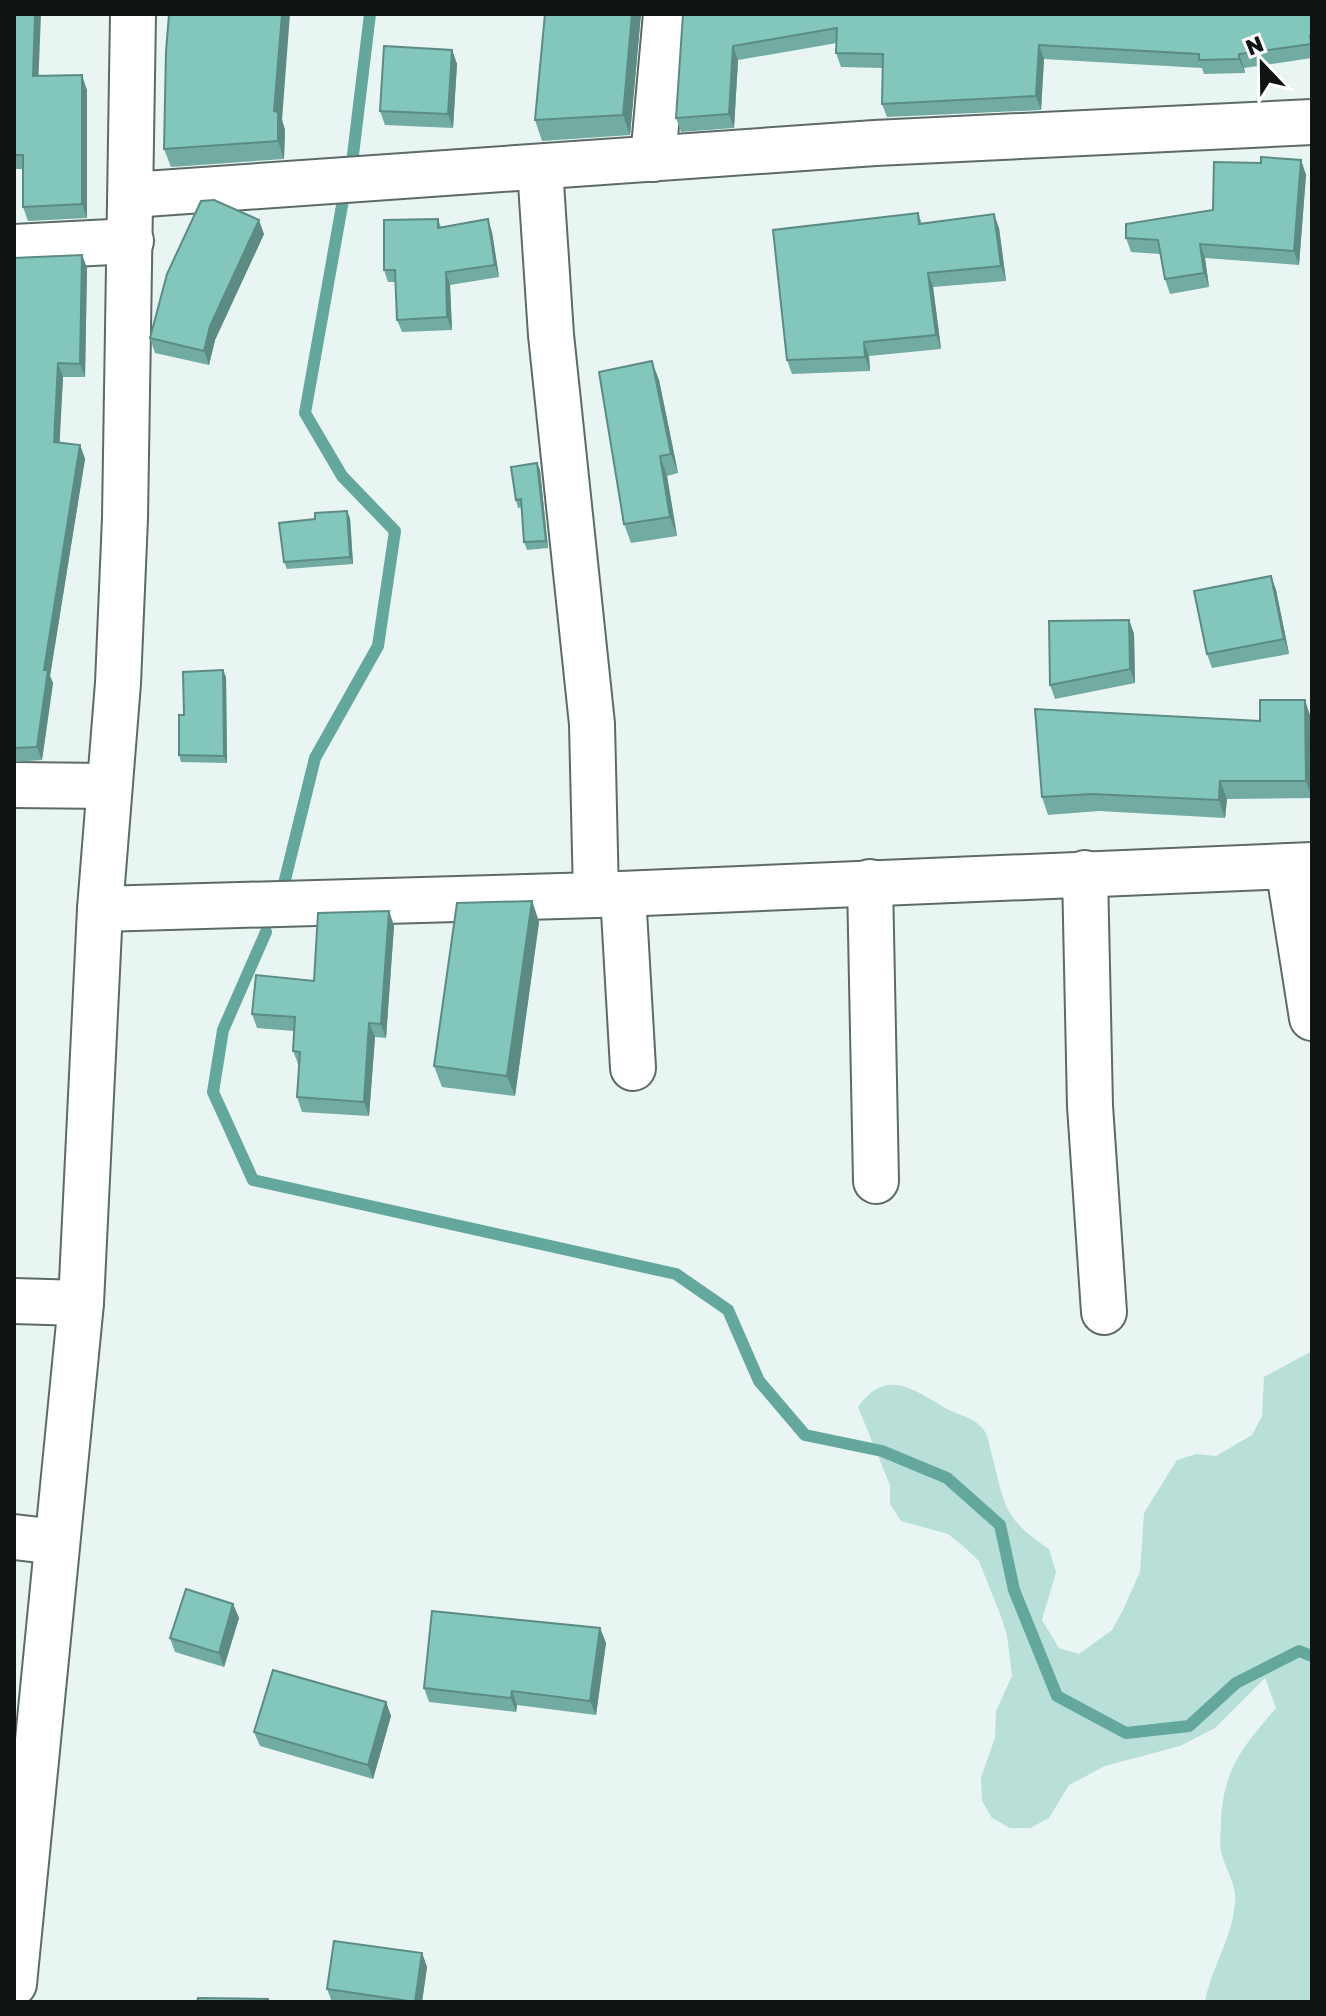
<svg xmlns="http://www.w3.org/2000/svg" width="1326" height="2016" viewBox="0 0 1326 2016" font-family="'Golos Text',sans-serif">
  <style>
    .green { fill: #b8e0d9 }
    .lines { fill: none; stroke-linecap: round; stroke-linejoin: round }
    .stream { stroke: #64a89d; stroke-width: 12 }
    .minor-casing { stroke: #5e6a68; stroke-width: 48 }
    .secondary-casing { stroke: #5e6a68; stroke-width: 48 }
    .minor { stroke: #fff; stroke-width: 44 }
    .secondary { stroke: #fff; stroke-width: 44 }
    .wall { fill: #71aba2 }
    .shaded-wall { fill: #5c8b84 }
    .building { fill: #83c7bc; stroke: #5c8b84; stroke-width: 2 }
  </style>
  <rect width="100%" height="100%" fill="#e8f5f2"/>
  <!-- green -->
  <path class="green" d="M 1312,1351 L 1312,2002 L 1205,2002 C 1211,1968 1232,1939 1235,1903 C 1237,1883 1225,1870 1221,1851 C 1219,1841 1221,1830 1221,1820 C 1224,1767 1243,1747 1276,1708 L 1265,1678 L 1215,1728 L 1180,1746 L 1105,1766 L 1069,1785 L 1049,1818 L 1030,1828 L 1010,1828 L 992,1818 L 982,1801 L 981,1777 L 995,1738 L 996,1711 L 1012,1676 L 1007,1635 L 1000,1614 L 979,1561 L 963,1546 L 948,1534 L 901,1521 L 890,1504 L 890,1485 L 858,1407 C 885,1369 910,1387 942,1406 C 957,1416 972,1415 984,1430 C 989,1438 990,1450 993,1459 C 1005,1509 1006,1520 1049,1549 L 1056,1572 L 1042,1620 L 1059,1648 L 1079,1654 L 1112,1630 L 1122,1612 L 1140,1572 L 1144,1513 L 1177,1460 L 1196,1454 L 1216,1456 L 1252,1435 L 1262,1416 L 1264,1377 Z"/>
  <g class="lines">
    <!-- stream -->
    <g class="stream">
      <path d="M 352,163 L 370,14"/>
      <path d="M 281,896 L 315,758 L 378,646 L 395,531 L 342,476 L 305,413 L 343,200"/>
      <path d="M 266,932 L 223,1030 L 213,1092 L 253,1180 L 676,1274 L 728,1310 L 759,1381 L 805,1435 L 882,1451 L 947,1478 L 1000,1525 L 1014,1590 L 1057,1696 L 1126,1733 L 1189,1726 L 1236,1683 L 1299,1651 L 1312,1656"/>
    </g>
    <defs>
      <g id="minor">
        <path d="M 653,159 L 666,14"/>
        <path d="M 540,168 L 551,335 L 592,724 L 596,895"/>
        <path d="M 131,195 L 875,143 L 1312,122"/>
        <path d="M 14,247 L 131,241"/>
        <path d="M 14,785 L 109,786"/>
        <path d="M 1288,866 L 1312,1018"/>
        <path d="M 1085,873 L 1090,1106 L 1104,1312"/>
        <path d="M 870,882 L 876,1181"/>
        <path d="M 623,894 L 633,1068"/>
        <path d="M 100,909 L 596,895 L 1312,865"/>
        <path d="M 14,1301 L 81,1303"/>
        <path d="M 14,1537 L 57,1542"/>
      </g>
      <path id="secondary" d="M 14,1984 L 81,1303 L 100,909 L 118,683 L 125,518 L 133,14"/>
    </defs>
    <!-- minor casing -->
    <use href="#minor" class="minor-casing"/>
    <!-- secondary casing -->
    <use href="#secondary" class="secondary-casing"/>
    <!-- minor -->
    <use href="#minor" class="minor"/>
    <!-- secondary -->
    <use href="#secondary" class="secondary"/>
  </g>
  <!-- wall -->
  <g class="wall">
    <path d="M 14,14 L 39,76 L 87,90 L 87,218 L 28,221 L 23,207 L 23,169 L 14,169 Z"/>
    <path d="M 545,14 L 641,14 L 630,135 L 542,141 L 535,120 Z"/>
    <path d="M 683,14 L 1312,14 L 1312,58 L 1244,68 L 1245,73 L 1204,74 L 1202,68 L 1044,59 L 1041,110 L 887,117 L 882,104 L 882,68 L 841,67 L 836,53 L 837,43 L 738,60 L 734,128 L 681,132 L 676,118 Z"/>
    <path d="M 452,50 L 457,64 L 453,128 L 385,125 L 380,111 Z"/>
    <path d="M 282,120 L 285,130 L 284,159 L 171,167 L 164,149 Z"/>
    <path d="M 1301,160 L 1306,175 L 1299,265 L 1205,258 L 1209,287 L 1170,294 L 1165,279 L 1160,254 L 1131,252 L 1126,238 L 1213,210 L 1261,163 Z"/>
    <path d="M 918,213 L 922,224 L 999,228 L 1006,281 L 933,287 L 941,349 L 869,356 L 870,371 L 792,374 L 787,360 Z"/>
    <path d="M 438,219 L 441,227 L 492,232 L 499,277 L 450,285 L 452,330 L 402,332 L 397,320 L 395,282 L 388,282 L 384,270 Z"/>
    <path d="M 264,234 L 215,340 L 209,365 L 155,353 L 150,338 Z"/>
    <path d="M 82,255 L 87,268 L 85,377 L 63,377 L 59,442 L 80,445 L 85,459 L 50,676 L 53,683 L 42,760 L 14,762 L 14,258 Z"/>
    <path d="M 659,380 L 678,473 L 667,476 L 677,536 L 631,543 L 624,524 Z"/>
    <path d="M 537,463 L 540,470 L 548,548 L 527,550 L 524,542 L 522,507 L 518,508 L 516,500 Z"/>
    <path d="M 350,518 L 353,564 L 287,569 L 284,562 Z"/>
    <path d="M 1271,576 L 1276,590 L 1289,654 L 1212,668 L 1207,654 Z"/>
    <path d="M 1129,620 L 1134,634 L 1135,683 L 1055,699 L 1050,685 Z"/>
    <path d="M 226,677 L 227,763 L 181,762 L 179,755 L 184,715 Z"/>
    <path d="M 1311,718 L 1312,798 L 1227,799 L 1225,818 L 1099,811 L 1048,815 L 1042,797 L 1260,721 Z"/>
    <path d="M 532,901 L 539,922 L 515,1096 L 442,1087 L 434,1066 Z"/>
    <path d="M 389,911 L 394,926 L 386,1038 L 375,1037 L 369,1116 L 302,1112 L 297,1097 L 299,1066 L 293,1051 L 294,1031 L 257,1028 L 252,1014 L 314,981 Z"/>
    <path d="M 233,1604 L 239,1618 L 224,1667 L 175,1652 L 170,1638 Z"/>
    <path d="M 600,1628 L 606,1643 L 596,1715 L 517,1705 L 516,1712 L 429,1702 L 424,1688 Z"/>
    <path d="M 386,1702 L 391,1716 L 373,1779 L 260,1746 L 254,1732 Z"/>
    <path d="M 422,1953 L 427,1967 L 422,2002 L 332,2002 L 327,1989 Z"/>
  </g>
  <!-- shaded-wall -->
  <g class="shaded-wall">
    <path d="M 35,14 L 41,14 L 38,90 L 33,76 Z"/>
    <path d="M 282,14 L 290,14 L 282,120 L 285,130 L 284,159 L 278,141 L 274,111 Z"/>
    <path d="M 632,14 L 641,14 L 630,135 L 623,115 Z"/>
    <path d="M 1039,45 L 1044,59 L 1041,110 L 1036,96 Z"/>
    <path d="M 733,46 L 738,60 L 734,128 L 729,114 Z"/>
    <path d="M 452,50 L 457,64 L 453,128 L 448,114 Z"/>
    <path d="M 1239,54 L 1244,68 L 1245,73 L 1239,59 Z"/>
    <path d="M 82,75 L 87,90 L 87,218 L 82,204 Z"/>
    <path d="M 1301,160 L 1306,175 L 1299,265 L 1294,251 Z"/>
    <path d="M 994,214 L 999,228 L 1006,281 L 1001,266 Z"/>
    <path d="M 488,219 L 492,232 L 499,277 L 495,265 Z"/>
    <path d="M 259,220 L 264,234 L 215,340 L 209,365 L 204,351 L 210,326 Z"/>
    <path d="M 1200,244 L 1205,258 L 1209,287 L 1204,273 Z"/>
    <path d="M 82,255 L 87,268 L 85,377 L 80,364 Z"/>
    <path d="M 446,272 L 450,285 L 452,330 L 447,317 Z"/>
    <path d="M 928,273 L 933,287 L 941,349 L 936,335 Z"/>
    <path d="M 864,342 L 869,356 L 870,371 L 865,357 Z"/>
    <path d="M 652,361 L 659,380 L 678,473 L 671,454 Z"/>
    <path d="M 58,363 L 63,377 L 59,455 L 54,442 Z"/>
    <path d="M 80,445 L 85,459 L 50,676 L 53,683 L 42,760 L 37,747 L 44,670 Z"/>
    <path d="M 660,456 L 667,476 L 677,536 L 670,517 Z"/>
    <path d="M 537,463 L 540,470 L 548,548 L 546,541 Z"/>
    <path d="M 347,511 L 350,518 L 353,564 L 350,557 Z"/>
    <path d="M 1271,576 L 1276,590 L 1289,654 L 1284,639 Z"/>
    <path d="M 1129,620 L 1134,634 L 1135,683 L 1130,669 Z"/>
    <path d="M 223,670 L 226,677 L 227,763 L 224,756 Z"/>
    <path d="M 1305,700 L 1311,718 L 1312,798 L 1306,781 Z"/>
    <path d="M 1220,781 L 1227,799 L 1225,818 L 1219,800 Z"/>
    <path d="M 532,901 L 539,922 L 515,1096 L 507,1076 Z"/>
    <path d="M 389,911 L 394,926 L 386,1038 L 381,1024 Z"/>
    <path d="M 369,1023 L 375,1037 L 369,1116 L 364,1102 Z"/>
    <path d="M 233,1604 L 239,1618 L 224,1667 L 219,1653 Z"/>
    <path d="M 600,1628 L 606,1643 L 596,1715 L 590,1701 Z"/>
    <path d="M 512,1691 L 517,1705 L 516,1712 L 511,1698 Z"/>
    <path d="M 386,1702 L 391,1716 L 373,1779 L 368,1765 Z"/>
    <path d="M 422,1953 L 427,1967 L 422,2002 L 415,2002 Z"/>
  </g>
  <!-- building -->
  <g class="building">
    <path d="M 14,14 L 35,14 L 33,76 L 82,75 L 82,204 L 23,207 L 23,155 L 14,155 Z"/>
    <path d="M 169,14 L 282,14 L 274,111 L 278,112 L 278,141 L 164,149 L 166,52 Z"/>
    <path d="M 545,14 L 632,14 L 623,115 L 535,120 Z"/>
    <path d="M 683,14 L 1312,14 L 1312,35 L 1310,35 L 1311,44 L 1239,54 L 1239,59 L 1199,60 L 1199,54 L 1039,45 L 1036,96 L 882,104 L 883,54 L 836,53 L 837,28 L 733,46 L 729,114 L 676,118 Z"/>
    <path d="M 384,46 L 452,50 L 448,114 L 380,111 Z"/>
    <path d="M 1261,157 L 1301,160 L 1294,251 L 1200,244 L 1204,273 L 1165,279 L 1158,240 L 1126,238 L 1126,224 L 1213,210 L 1214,162 L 1261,163 Z"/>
    <path d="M 214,200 L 259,220 L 210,326 L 204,351 L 150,338 L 167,274 L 201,201 Z"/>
    <path d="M 918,213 L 919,224 L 994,214 L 1001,266 L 928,273 L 936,335 L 864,342 L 865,357 L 787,360 L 773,230 Z"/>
    <path d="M 438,219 L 438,228 L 488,219 L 495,265 L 446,272 L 447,317 L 397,320 L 395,270 L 384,270 L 384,220 Z"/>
    <path d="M 82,255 L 80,364 L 58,363 L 54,442 L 80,445 L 44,670 L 48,670 L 37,747 L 14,748 L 14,258 Z"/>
    <path d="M 652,361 L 671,454 L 660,456 L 670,517 L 624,524 L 599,372 Z"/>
    <path d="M 537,463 L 546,541 L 524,542 L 521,499 L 516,500 L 511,467 Z"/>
    <path d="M 347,511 L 350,557 L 284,562 L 279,523 L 315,519 L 315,513 Z"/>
    <path d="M 1271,576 L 1284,639 L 1207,654 L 1194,591 Z"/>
    <path d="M 1129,620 L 1130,669 L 1050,685 L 1049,621 Z"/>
    <path d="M 223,670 L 224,756 L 179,755 L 179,715 L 184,715 L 183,672 Z"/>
    <path d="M 1260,700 L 1305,700 L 1306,781 L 1220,781 L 1219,800 L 1092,794 L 1042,797 L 1035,709 L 1260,721 Z"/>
    <path d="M 532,901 L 507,1076 L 434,1066 L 457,903 Z"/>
    <path d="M 389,911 L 381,1024 L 369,1023 L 364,1102 L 297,1097 L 300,1052 L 293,1051 L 295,1017 L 252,1014 L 256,975 L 314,981 L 318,913 Z"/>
    <path d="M 186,1589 L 233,1604 L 219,1653 L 170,1638 Z"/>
    <path d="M 432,1611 L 600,1628 L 590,1701 L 512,1691 L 511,1698 L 424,1688 Z"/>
    <path d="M 273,1670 L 386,1702 L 368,1765 L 254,1732 Z"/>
    <path d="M 334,1941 L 422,1953 L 415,2002 L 327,1989 Z"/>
    <path d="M 198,1998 L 268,1999 L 268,2002 L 197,2002 Z"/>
  </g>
  <!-- border -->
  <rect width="1326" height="2016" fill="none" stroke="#0f1413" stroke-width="32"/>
  <!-- north arrow -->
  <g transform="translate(1262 64) rotate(338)" stroke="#ffffff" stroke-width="6" paint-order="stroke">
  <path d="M0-6L14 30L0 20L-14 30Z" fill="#0f1413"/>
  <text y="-12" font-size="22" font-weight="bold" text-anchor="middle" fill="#0f1413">N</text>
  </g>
</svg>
